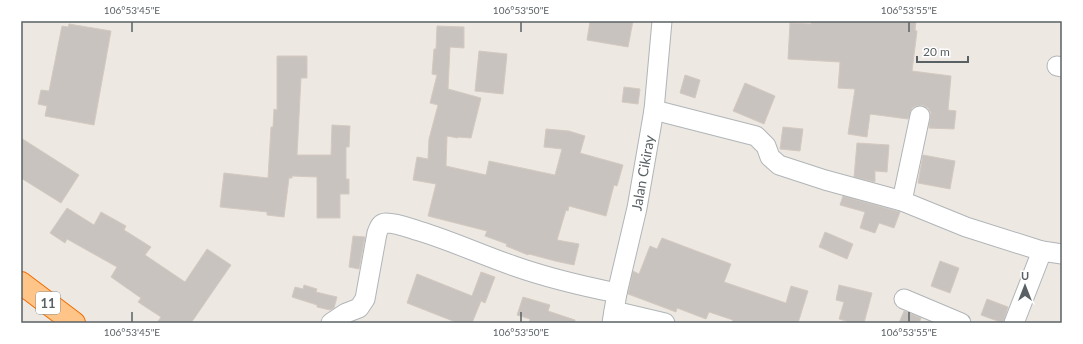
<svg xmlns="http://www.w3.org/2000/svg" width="1083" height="344" viewBox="0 0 1083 344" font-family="Lato,sans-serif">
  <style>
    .building { fill: #c9c3bf; stroke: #d3c9c0 }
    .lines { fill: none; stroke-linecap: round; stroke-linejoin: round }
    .minor-casing { stroke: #b0b5b8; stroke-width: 21 }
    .highway-casing { stroke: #f06c00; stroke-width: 24 }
    .minor { stroke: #fff; stroke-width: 19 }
    .highway { stroke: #ffc588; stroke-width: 22 }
    .ticks { fill: none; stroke: #5a6164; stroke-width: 1.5 }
    .labels { text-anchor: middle; stroke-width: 4; stroke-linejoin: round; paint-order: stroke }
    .shield { fill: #fff; stroke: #8c9092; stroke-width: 1 }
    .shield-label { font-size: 13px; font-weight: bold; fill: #5a6164 }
    .street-label { font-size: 14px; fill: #5a6164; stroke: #fff }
    .neatline { fill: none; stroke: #5a6164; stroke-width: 1.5 }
    .ticks-label { font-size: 10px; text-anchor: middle; fill: #5a6164 }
  </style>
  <rect width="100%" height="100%" fill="#eee8e2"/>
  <!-- building -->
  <g class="building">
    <path d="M 590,21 L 633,21 L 628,47 L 587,40 Z"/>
    <path d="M 811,21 L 916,21 L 915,30 L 917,31 L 912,71 L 951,76 L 948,110 L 956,111 L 954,129 L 929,128 L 931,113 L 928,108 L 922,105 L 916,106 L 912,108 L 908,119 L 870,114 L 867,137 L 848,134 L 855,89 L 838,88 L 840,62 L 788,59 L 790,23 L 811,24 Z"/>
    <path d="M 69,24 L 111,31 L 94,125 L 45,116 L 47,106 L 38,104 L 41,90 L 49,91 L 62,26 L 68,27 Z"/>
    <path d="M 437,26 L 464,27 L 464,48 L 450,47 L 448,89 L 481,98 L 471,138 L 458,137 L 458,138 L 447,136 L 446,166 L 486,175 L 489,161 L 555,175 L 562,149 L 544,147 L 546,129 L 569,131 L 585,136 L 580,153 L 623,165 L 617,186 L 614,185 L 606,216 L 569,206 L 568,211 L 566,210 L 557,240 L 579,244 L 574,265 L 555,261 L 529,254 L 528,255 L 506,246 L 507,244 L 485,236 L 487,231 L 428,216 L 436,184 L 413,180 L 417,157 L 428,159 L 429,139 L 438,105 L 430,103 L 437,75 L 432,74 L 434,49 L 436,49 Z"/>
    <path d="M 479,51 L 507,54 L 503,94 L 475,91 Z"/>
    <path d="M 277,56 L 307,56 L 307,78 L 301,78 L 297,155 L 331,155 L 332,125 L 350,126 L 349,147 L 346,147 L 346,179 L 349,179 L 349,194 L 340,194 L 340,218 L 317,218 L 317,177 L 292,176 L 292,178 L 289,178 L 284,217 L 267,215 L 267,212 L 220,207 L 224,173 L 268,178 L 271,127 L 273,127 L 274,109 L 277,110 Z"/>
    <path d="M 685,75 L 700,80 L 695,98 L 680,93 Z"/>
    <path d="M 745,83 L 775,96 L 764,124 L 733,111 Z"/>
    <path d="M 624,87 L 640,89 L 638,104 L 622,102 Z"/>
    <path d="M 783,127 L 803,129 L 800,151 L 780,149 Z"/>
    <path d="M 21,138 L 79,175 L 61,203 L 21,178 Z"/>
    <path d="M 857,143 L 889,145 L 887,172 L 875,171 L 875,182 L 854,177 Z"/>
    <path d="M 923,155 L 955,161 L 950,189 L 918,183 Z"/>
    <path d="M 843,196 L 900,212 L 894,228 L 879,223 L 875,233 L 860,228 L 865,212 L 840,205 Z"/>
    <path d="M 67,208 L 94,225 L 101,212 L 126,226 L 124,230 L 151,247 L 145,255 L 185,282 L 207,249 L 231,265 L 191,323 L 157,323 L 161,317 L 138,302 L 141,298 L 111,277 L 117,267 L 67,239 L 65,243 L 50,233 Z"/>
    <path d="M 825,232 L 853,244 L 847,259 L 819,247 Z"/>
    <path d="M 353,236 L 365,237 L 359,269 L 349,267 Z"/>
    <path d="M 662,238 L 731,264 L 724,282 L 786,303 L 791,286 L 808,291 L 798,323 L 732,323 L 733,320 L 709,312 L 706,319 L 677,308 L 676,312 L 628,294 L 633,271 L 639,274 L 650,246 L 657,249 Z"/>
    <path d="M 940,261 L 959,268 L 950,293 L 931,286 Z"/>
    <path d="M 481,272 L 495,277 L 485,303 L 481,301 L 472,323 L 458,323 L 407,303 L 417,274 L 472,296 Z"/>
    <path d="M 304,285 L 317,289 L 316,292 L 337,297 L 334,308 L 330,310 L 317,307 L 317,305 L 292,297 L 295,287 L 303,289 Z"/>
    <path d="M 839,285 L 872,293 L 864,323 L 853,323 L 839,319 L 844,302 L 836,300 Z"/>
    <path d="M 523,297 L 550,305 L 548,311 L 575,320 L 575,323 L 529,323 L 530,319 L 517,315 Z"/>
    <path d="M 987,299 L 1008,307 L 1003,323 L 981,315 Z"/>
    <path d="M 904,311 L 921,318 L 919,323 L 899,323 Z"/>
  </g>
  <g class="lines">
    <defs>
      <g id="minor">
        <path d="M 1057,66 L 1062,67"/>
        <path d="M 654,110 L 756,136 L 766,146 L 770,157 L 779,165 L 825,180 L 902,201 L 966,227 L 1042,251 L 1062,254"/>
        <path d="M 902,201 L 920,116"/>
        <path d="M 904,299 L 961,323"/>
        <path d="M 614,311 L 665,323"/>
        <path d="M 331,323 L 346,313 L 359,308 L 365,299 L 377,233 C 379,228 380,223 386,223 C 397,223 409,228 419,231 C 452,241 482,255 514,266 C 548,278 582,286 617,293"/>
        <path d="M 612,323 L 617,293 L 637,208 L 654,110 L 662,21"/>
        <path d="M 1014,323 L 1042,251"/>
      </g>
      <path id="highway" d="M 21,283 L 74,323"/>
    </defs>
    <!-- minor casing -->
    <use href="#minor" class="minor-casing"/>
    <!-- highway casing -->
    <use href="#highway" class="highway-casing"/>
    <!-- minor -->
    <use href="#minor" class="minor"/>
    <!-- highway -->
    <use href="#highway" class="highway"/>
  </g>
  <!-- ticks -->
  <path class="ticks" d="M 132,22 L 132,32M 521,22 L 521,32M 909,22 L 909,32M 132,312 L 132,322M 521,312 L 521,322M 909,312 L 909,322"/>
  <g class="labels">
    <!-- shield labels -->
    <rect class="shield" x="36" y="292" width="24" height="22" rx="3"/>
    <g class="shield-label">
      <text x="48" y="308">11</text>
    </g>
    <!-- street labels -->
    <g class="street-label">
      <text transform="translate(643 173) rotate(-80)" y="5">Jalan Cikiray</text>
    </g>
  </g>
  <!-- border -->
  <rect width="1083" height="344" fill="none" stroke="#ffffff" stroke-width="44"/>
  <!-- north arrow -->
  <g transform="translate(1025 286)" stroke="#ffffff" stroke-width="3" paint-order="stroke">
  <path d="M0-3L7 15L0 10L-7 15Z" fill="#5a6164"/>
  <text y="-6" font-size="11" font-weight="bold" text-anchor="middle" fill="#5a6164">U</text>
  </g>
  <!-- scale -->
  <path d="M917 56v6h51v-6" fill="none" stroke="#5a6164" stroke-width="2"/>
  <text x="923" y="56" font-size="12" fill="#5a6164" stroke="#ffffff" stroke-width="3" paint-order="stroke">20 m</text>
  <rect x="22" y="22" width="1039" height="300" class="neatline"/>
  <g class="ticks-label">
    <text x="132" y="14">106°53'45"E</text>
    <text x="521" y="14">106°53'50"E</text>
    <text x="909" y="14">106°53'55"E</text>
    <text x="132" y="336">106°53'45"E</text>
    <text x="521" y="336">106°53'50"E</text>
    <text x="909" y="336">106°53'55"E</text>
  </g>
</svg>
